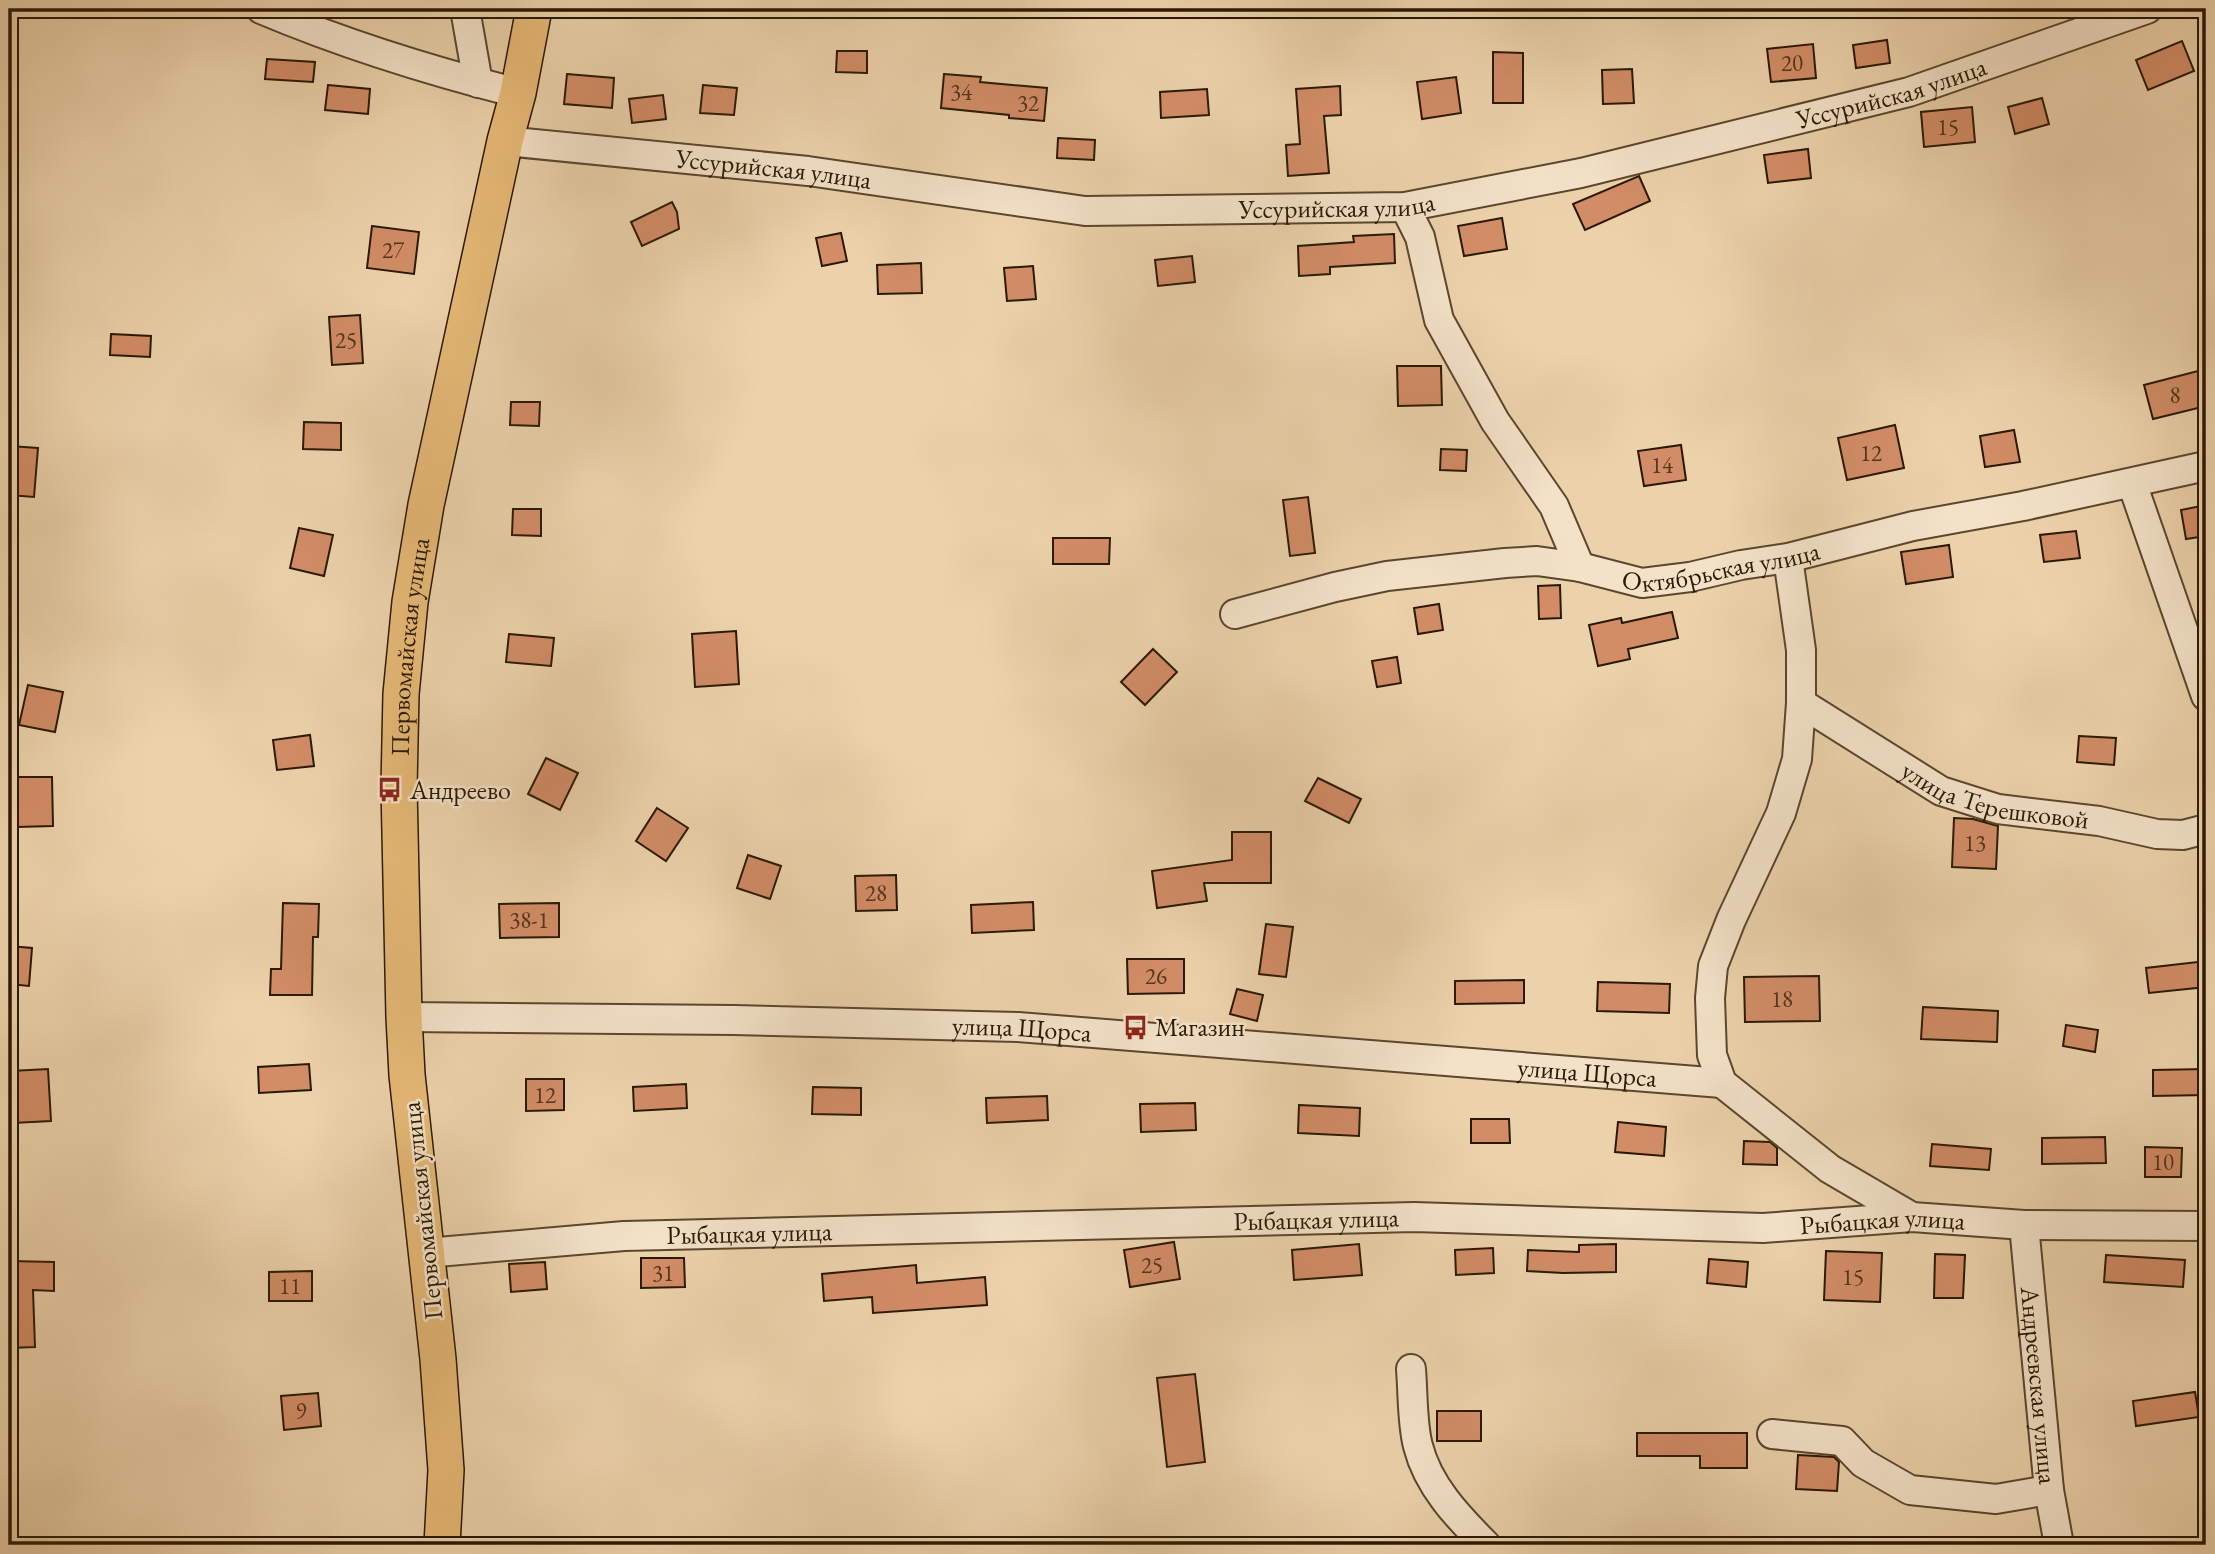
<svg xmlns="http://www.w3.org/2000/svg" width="2215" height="1554" viewBox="0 0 2215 1554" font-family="'EB Garamond',serif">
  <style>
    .building { fill: #d28d67; stroke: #2a1901; stroke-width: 2 }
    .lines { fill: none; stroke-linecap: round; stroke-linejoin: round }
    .minor-casing { stroke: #5a472c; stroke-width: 32 }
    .major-casing { stroke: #2a1901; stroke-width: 38 }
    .minor { stroke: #f3e2c8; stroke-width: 28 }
    .major { stroke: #e6b976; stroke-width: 35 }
    .labels { text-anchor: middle; stroke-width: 5; stroke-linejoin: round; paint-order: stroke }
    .number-label { font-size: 23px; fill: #54361a }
    .street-label { font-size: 26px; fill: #2a1901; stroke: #f3e2c8 }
    .poi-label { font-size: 26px; fill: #2a1901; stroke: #f3e2c8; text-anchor: start }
  </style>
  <rect width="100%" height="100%" fill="#ecd2ab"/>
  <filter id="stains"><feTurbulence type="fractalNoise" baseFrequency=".00286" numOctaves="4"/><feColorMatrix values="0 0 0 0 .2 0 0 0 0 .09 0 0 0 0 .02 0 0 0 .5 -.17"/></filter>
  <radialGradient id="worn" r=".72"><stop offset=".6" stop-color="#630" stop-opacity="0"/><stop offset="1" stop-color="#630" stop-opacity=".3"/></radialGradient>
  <!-- building -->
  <g class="building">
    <path d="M 1887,40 L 1890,63 L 1856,68 L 1853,45 Z"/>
    <path d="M 2182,41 L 2194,71 L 2148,90 L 2136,60 Z"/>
    <path d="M 1813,44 L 1816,78 L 1771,82 L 1767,49 Z"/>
    <path d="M 837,51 L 867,51 L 867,73 L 836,72 Z"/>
    <path d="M 1493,52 L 1523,53 L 1523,103 L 1493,103 Z"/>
    <path d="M 267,59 L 315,62 L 313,82 L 265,79 Z"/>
    <path d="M 1632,69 L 1634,103 L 1603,104 L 1602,70 Z"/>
    <path d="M 567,74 L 614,78 L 612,108 L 564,104 Z"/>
    <path d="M 944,74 L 981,77 L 980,82 L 1047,88 L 1044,121 L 1009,118 L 1009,115 L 941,108 Z"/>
    <path d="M 1456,77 L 1461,113 L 1422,119 L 1417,82 Z"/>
    <path d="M 328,85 L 370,89 L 368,114 L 325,110 Z"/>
    <path d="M 703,85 L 737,88 L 734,115 L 700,113 Z"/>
    <path d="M 1340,86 L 1341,115 L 1324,116 L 1329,173 L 1288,176 L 1286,145 L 1300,144 L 1296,89 Z"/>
    <path d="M 1207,89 L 1209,115 L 1161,118 L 1160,92 Z"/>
    <path d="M 663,95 L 666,119 L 632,123 L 629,99 Z"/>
    <path d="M 2042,98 L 2049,124 L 2015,134 L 2008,107 Z"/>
    <path d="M 1972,107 L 1975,142 L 1924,147 L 1921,112 Z"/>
    <path d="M 1058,138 L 1095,140 L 1094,160 L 1057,158 Z"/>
    <path d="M 1808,149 L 1811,178 L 1768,183 L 1764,155 Z"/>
    <path d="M 1639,176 L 1650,201 L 1585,230 L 1573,204 Z"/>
    <path d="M 672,202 L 677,212 L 679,229 L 642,246 L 631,222 Z"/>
    <path d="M 1502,218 L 1507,249 L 1464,256 L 1458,226 Z"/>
    <path d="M 372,226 L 419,232 L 414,274 L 367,268 Z"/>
    <path d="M 841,233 L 847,261 L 822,266 L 816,238 Z"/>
    <path d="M 1394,234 L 1395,263 L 1330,267 L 1330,274 L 1299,276 L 1298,246 L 1354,242 L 1353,236 Z"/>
    <path d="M 1192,256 L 1195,282 L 1158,286 L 1155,260 Z"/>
    <path d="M 921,263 L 922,293 L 878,294 L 877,265 Z"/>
    <path d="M 1033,266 L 1036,299 L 1007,301 L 1004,268 Z"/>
    <path d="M 360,315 L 363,363 L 332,365 L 329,317 Z"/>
    <path d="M 111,334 L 151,336 L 150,357 L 110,355 Z"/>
    <path d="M 1397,366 L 1441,366 L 1442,405 L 1398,406 Z"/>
    <path d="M 2198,371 L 2206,406 L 2153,419 L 2144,385 Z"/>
    <path d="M 511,402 L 540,402 L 539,426 L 510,425 Z"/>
    <path d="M 304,422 L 341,423 L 341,450 L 303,449 Z"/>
    <path d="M 1895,425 L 1904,468 L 1847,480 L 1838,438 Z"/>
    <path d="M 2014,430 L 2020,462 L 1985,467 L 1980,436 Z"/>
    <path d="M 1681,445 L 1686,480 L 1644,486 L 1638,451 Z"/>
    <path d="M 9,446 L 38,448 L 34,497 L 9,495 Z"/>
    <path d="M 1441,449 L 1467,450 L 1466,471 L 1440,470 Z"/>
    <path d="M 1308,497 L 1315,553 L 1290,556 L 1283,500 Z"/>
    <path d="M 2206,505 L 2206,536 L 2186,539 L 2181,510 Z"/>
    <path d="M 513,509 L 541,509 L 541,536 L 512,535 Z"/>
    <path d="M 299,528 L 333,535 L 324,576 L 290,568 Z"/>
    <path d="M 2076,531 L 2080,558 L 2044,562 L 2040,535 Z"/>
    <path d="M 1053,538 L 1110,538 L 1109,564 L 1053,564 Z"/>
    <path d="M 1949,545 L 1953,577 L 1906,584 L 1901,552 Z"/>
    <path d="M 1560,585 L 1561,618 L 1539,619 L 1538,586 Z"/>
    <path d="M 1439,604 L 1443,630 L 1418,634 L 1414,608 Z"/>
    <path d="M 1672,612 L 1678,638 L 1628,649 L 1630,659 L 1598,666 L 1589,625 L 1621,618 L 1622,623 Z"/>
    <path d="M 736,631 L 739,684 L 695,687 L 692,634 Z"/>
    <path d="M 509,634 L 554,638 L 551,666 L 506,662 Z"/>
    <path d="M 1153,649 L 1177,672 L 1145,705 L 1121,682 Z"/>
    <path d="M 1397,657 L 1401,683 L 1377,687 L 1372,661 Z"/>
    <path d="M 28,685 L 63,692 L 55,732 L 19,725 Z"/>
    <path d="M 310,735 L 314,766 L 277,770 L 273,740 Z"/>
    <path d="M 2079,736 L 2116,738 L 2114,765 L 2077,762 Z"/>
    <path d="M 546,758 L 578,773 L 560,810 L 528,794 Z"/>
    <path d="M 17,777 L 52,777 L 53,826 L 17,827 Z"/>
    <path d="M 1318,778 L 1361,799 L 1349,823 L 1305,801 Z"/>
    <path d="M 657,808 L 688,828 L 666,861 L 636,841 Z"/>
    <path d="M 1954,818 L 1973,819 L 1998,826 L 1996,869 L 1952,867 Z"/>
    <path d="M 1232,832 L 1271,832 L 1271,883 L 1204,883 L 1207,901 L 1157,908 L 1152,871 L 1232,860 Z"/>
    <path d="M 748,855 L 781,866 L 770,899 L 737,888 Z"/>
    <path d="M 896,875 L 897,910 L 856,911 L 855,876 Z"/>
    <path d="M 1033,902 L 1034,930 L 972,933 L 971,905 Z"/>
    <path d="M 283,903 L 319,904 L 318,937 L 313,937 L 312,995 L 270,995 L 271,969 L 281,969 Z"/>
    <path d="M 559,903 L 559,937 L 500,938 L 499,904 Z"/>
    <path d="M 1266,924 L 1293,927 L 1286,977 L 1259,974 Z"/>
    <path d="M 9,946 L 32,948 L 29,986 L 9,984 Z"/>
    <path d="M 1127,959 L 1184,959 L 1184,993 L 1128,994 Z"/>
    <path d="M 2206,961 L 2206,987 L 2149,993 L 2146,968 Z"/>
    <path d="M 1819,976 L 1820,1021 L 1745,1022 L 1744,977 Z"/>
    <path d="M 1524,980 L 1524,1003 L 1455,1004 L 1455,981 Z"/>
    <path d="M 1598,982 L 1670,984 L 1669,1013 L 1597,1011 Z"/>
    <path d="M 1237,989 L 1263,995 L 1257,1021 L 1230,1014 Z"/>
    <path d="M 1923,1007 L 1998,1011 L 1997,1042 L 1921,1039 Z"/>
    <path d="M 2066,1025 L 2098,1030 L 2095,1052 L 2063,1046 Z"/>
    <path d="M 309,1064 L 311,1090 L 259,1093 L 258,1067 Z"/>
    <path d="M 48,1069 L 51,1121 L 13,1123 L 11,1071 Z"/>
    <path d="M 2206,1069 L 2206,1095 L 2153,1096 L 2153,1070 Z"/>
    <path d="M 526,1079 L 564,1079 L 564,1110 L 526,1111 Z"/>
    <path d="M 686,1084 L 687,1108 L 634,1111 L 633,1087 Z"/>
    <path d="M 813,1087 L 861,1088 L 861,1115 L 812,1114 Z"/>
    <path d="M 1047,1096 L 1048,1120 L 987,1123 L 986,1098 Z"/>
    <path d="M 1195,1103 L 1196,1130 L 1141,1132 L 1140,1104 Z"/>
    <path d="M 1299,1105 L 1360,1108 L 1359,1136 L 1298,1133 Z"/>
    <path d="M 1471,1119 L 1509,1119 L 1510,1143 L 1471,1143 Z"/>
    <path d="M 1618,1122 L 1666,1127 L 1664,1156 L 1615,1152 Z"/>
    <path d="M 2105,1137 L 2106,1163 L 2042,1164 L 2042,1138 Z"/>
    <path d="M 1744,1141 L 1770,1142 L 1777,1148 L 1777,1165 L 1743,1164 Z"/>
    <path d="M 1932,1144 L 1991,1149 L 1989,1170 L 1930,1166 Z"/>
    <path d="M 2145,1147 L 2182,1148 L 2181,1177 L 2145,1177 Z"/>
    <path d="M 1174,1242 L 1180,1279 L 1130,1287 L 1124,1250 Z"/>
    <path d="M 1359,1244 L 1362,1275 L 1294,1280 L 1292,1250 Z"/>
    <path d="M 1616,1244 L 1616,1272 L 1563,1273 L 1527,1271 L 1528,1250 L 1579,1252 L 1579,1245 Z"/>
    <path d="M 1493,1248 L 1494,1273 L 1456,1275 L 1455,1250 Z"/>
    <path d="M 1826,1251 L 1882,1253 L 1880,1302 L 1824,1300 Z"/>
    <path d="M 1935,1254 L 1965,1255 L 1963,1298 L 1934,1298 Z"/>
    <path d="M 2106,1255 L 2185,1260 L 2183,1287 L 2104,1282 Z"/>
    <path d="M 641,1258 L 684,1258 L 685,1287 L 641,1288 Z"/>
    <path d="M 1709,1259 L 1748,1262 L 1746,1287 L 1707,1283 Z"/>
    <path d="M 9,1261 L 54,1262 L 54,1291 L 33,1290 L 35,1347 L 9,1348 Z"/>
    <path d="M 545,1262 L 547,1289 L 511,1292 L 509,1264 Z"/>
    <path d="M 916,1265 L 917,1283 L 985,1277 L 987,1305 L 873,1313 L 872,1297 L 824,1301 L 822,1274 Z"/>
    <path d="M 312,1271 L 312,1301 L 269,1301 L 269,1272 Z"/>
    <path d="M 1195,1374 L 1205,1462 L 1167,1467 L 1157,1378 Z"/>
    <path d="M 2195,1392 L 2199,1417 L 2136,1426 L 2133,1401 Z"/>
    <path d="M 318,1393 L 321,1426 L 284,1430 L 281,1396 Z"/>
    <rect x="1437" y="1411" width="44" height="30"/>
    <path d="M 1637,1433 L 1747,1433 L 1747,1468 L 1700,1468 L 1700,1456 L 1637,1456 Z"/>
    <path d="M 1798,1455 L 1834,1457 L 1839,1462 L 1837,1491 L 1796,1489 Z"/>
  </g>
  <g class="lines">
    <defs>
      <g id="minor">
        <path d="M 261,9 C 344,44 431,71 518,93"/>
        <path d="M 465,9 L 478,83"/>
        <path id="s1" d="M 505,141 L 808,171 L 1085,211 L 1405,207 L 1581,173 L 1909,92 L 2147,9"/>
        <path d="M 1405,207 L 1420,237 L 1439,320 L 1495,421 L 1554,506 L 1580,567"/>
        <path d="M 2132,483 L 2206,696"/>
        <path d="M 1788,558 L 1801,650 L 1801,703 L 1797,759 L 1781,813 L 1731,920 L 1713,966 L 1710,998 L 1712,1055 L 1722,1083 L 1830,1169 L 1912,1217"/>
        <path id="s2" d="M 1235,614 L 1335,587 L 1387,576 L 1505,563 L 1537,561 L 1580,567 L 1642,583 L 1690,577 L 1741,565 L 1788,558 L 1913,526 L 2023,506 L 2206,466"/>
        <path id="s3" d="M 1801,703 L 1941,791 L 1998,809 L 2099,821 L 2157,834 L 2183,835 L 2206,829"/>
        <path id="s4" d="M 404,1017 L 734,1020 L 1018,1027 L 1722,1083"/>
        <path id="s5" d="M 2024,1225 L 2049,1490 L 2059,1545"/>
        <path id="s6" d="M 426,1253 L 624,1236 L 1414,1217 L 1763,1228 L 1912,1217 L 2024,1225 L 2206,1226"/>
        <path d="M 1411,1369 C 1413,1393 1412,1424 1418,1446 C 1428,1486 1458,1517 1486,1545"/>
        <path d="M 1772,1434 L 1842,1441 L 1863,1463 L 1910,1490 L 1996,1499 L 2049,1490"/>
      </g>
      <g id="major">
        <path id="s7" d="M 442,1545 L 446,1470 L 438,1359 L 407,1075 L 404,1017 L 399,787 L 401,694 L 410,602 L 426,505 L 505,141 L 518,93 L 534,9"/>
      </g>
    </defs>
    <!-- minor casing -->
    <use href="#minor" class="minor-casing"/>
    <!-- major casing -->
    <use href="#major" class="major-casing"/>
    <!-- minor -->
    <use href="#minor" class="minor"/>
    <!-- major -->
    <use href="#major" class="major"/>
  </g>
  <!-- icons -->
  <defs>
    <symbol id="bus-bare" viewBox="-9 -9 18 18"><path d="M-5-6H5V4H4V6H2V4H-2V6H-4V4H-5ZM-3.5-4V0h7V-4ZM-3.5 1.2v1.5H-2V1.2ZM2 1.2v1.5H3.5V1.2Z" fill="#8f2418" stroke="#f3e2c8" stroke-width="2.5" paint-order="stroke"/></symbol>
  </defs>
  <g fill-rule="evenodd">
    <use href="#bus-bare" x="372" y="772" width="35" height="35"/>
    <use href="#bus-bare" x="1118" y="1010" width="35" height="35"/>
  </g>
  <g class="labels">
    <!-- number labels -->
    <g class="number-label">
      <text x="1792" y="71">20</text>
      <text x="961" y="100">34</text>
      <text x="1028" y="111">32</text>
      <text x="1948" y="135">15</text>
      <text x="393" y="258">27</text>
      <text x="346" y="348">25</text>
      <text x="2175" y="403">8</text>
      <text x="1871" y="461">12</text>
      <text x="1662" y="473">14</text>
      <text x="1975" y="851">13</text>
      <text x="876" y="901">28</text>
      <text x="529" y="928">38-1</text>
      <text x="1156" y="984">26</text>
      <text x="1782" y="1007">18</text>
      <text x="545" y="1103">12</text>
      <text x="2163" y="1170">10</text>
      <text x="1152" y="1273">25</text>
      <text x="663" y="1281">31</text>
      <text x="1853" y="1285">15</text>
      <text x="290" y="1294">11</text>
      <text x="301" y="1419">9</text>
    </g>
    <!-- street labels -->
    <g class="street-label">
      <text dy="9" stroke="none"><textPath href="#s1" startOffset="1404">Уссурийская улица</textPath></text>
      <text dy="9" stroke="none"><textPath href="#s1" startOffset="270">Уссурийская улица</textPath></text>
      <text dy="9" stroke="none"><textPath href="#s1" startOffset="836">Уссурийская улица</textPath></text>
      <text dy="9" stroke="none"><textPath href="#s2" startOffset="495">Октябрьская улица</textPath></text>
      <text dy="9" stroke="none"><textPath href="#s7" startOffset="901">Первомайская улица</textPath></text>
      <text dy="9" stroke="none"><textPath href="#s3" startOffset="219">улица Терешковой</textPath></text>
      <text dy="9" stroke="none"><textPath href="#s4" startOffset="618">улица Щорса</textPath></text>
      <text dy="9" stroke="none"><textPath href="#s4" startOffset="1185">улица Щорса</textPath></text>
      <text transform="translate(422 1211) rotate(-96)" y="9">Первомайская улица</text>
      <text dy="9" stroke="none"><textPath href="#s6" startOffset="891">Рыбацкая улица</textPath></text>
      <text dy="9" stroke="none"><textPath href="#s6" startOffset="1458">Рыбацкая улица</textPath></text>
      <text dy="9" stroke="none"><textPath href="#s6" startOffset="324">Рыбацкая улица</textPath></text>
      <text dy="9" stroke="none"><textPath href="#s5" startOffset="161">Андреевская улица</textPath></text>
    </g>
    <!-- poi labels -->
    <g class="poi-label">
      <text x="410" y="799">Андреево</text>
      <text x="1155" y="1036">Магазин</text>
    </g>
  </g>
  <!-- margin -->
  <rect width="2215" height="1554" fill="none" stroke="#ecd2ab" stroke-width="35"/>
  <rect x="10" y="10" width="2194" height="1533" fill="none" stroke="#2a1901" stroke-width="3.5"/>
  <rect x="18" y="18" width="2180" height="1519" fill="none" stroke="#2a1901" stroke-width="2"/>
  <rect width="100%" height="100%" filter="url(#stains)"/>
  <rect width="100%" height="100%" fill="url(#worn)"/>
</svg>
